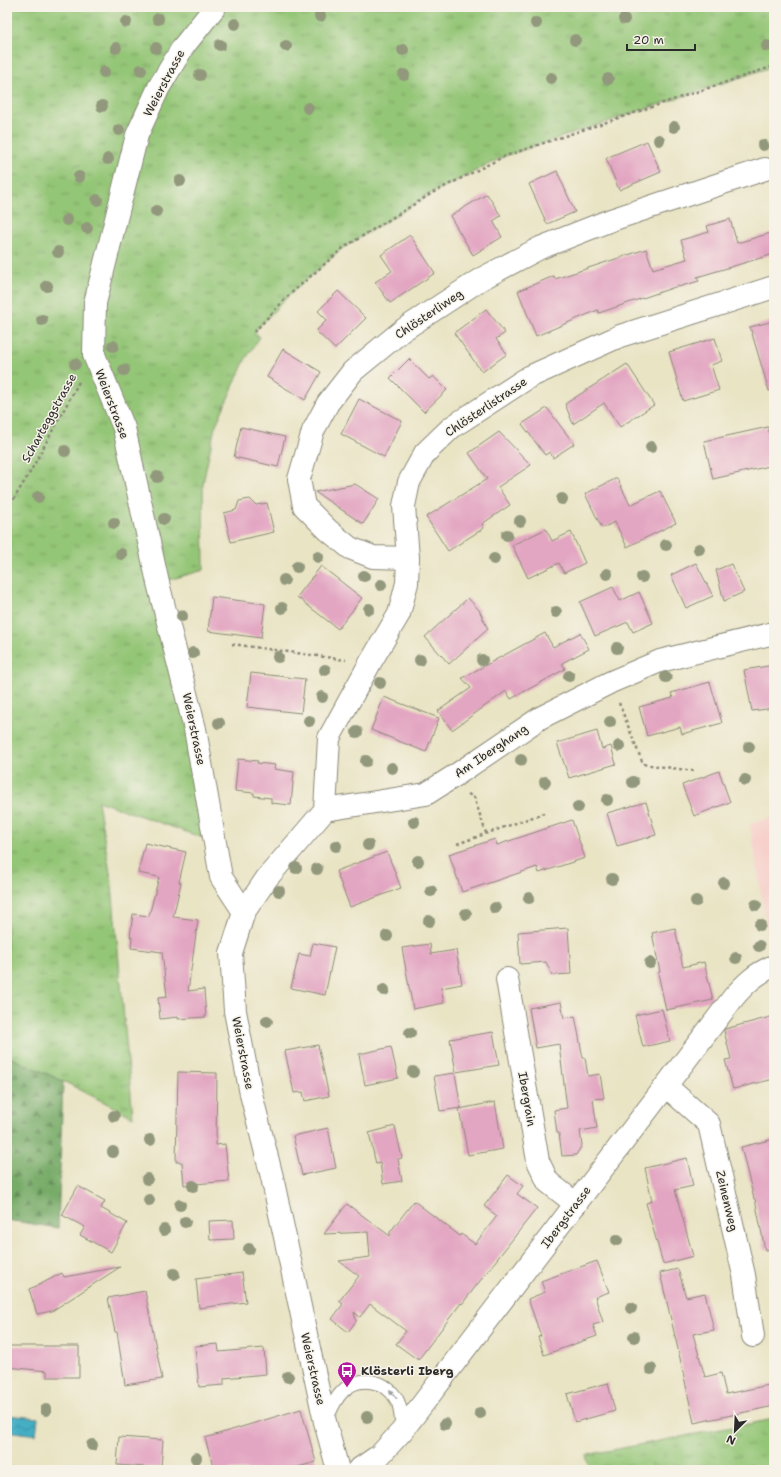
<svg xmlns="http://www.w3.org/2000/svg" width="781" height="1477" viewBox="0 0 781 1477" font-family="'Shantell Sans',sans-serif">
  <style>
    .built { fill: #f7d0cb }
    .grass { fill: url(#grass-tufts); stroke: #607851 }
    .forest { fill: url(#forest-firs); stroke: #516b4a }
    .water { fill: url(#water-waves); stroke: #386c77 }
    .building { fill: #e3a6c2 }
    .lines { fill: none; stroke-linecap: round; stroke-linejoin: round }
    .service-casing { stroke: #8a8878; stroke-width: 15 }
    .minor-casing { stroke: #8a8878; stroke-width: 24 }
    .tertiary-casing { stroke: #8a8878; stroke-width: 24 }
    .path { stroke: #8a8878; stroke-width: 2.5; stroke-dasharray: 3 3; stroke-linecap: butt }
    .service { stroke: #fff; stroke-width: 13 }
    .minor { stroke: #fff; stroke-width: 22 }
    .tertiary { stroke: #fff; stroke-width: 22 }
    .tree { fill: #92987c }
    .oneway { fill: #a0a0a0 }
    .labels { text-anchor: middle; stroke-width: 3; stroke-linejoin: round; paint-order: stroke }
    .street-label { font-size: 12px; fill: #2b2b2b; stroke: #f7f3e8 }
    .poi-label { font-size: 12px; font-weight: bold; fill: #2b2b2b; stroke: #f7f3e8; text-anchor: start }
  </style>
  <defs>
    <pattern id="grass-tufts" width="24" height="20" patternUnits="userSpaceOnUse"><rect width="24" height="20" fill="#94c677"/><path d="M3 7l-1-3M5 7V3M7 7l1-3M15 17l-1-3M17 17v-4M19 17l1-3" fill="none" stroke="#79a162"/></pattern>
    <pattern id="forest-firs" width="22" height="20" patternUnits="userSpaceOnUse"><rect width="22" height="20" fill="#77ab68"/><path d="M5 1l3.5 6h-7zM16 11l3.5 6h-7z" fill="#628b56"/></pattern>
    <pattern id="water-waves" width="16" height="10" patternUnits="userSpaceOnUse"><rect width="16" height="10" fill="#44aec3"/><path d="M0 5q4-4 8 0t8 0" fill="none" stroke="#398e9f"/></pattern>
  </defs>
  <rect width="100%" height="100%" fill="#f7f3e8"/>
  <filter id="ink" filterUnits="userSpaceOnUse"><feTurbulence type="fractalNoise" baseFrequency=".025" numOctaves="2"/><feDisplacementMap in="SourceGraphic" scale="8" xChannelSelector="R" yChannelSelector="G"/><feConvolveMatrix kernelMatrix="1 2 1 2 8 2 1 2 1" color-interpolation-filters="sRGB"/></filter>
  <filter id="wash" filterUnits="userSpaceOnUse"><feTurbulence type="fractalNoise" baseFrequency=".012" numOctaves="4" result="noise"/><feDisplacementMap in="SourceGraphic" scale="16" xChannelSelector="R" yChannelSelector="G"/><feGaussianBlur stdDeviation="0.9" result="paint"/><feColorMatrix in="noise" values="0 0 0 0 0 0 0 0 0 0 0 0 0 0 0 0 0 1.4 0 .05"/><feComposite in="paint" operator="in"/></filter>
  <g filter="url(#wash)">
    <rect width="100%" height="100%" fill="#e9e4c4"/>
    <!-- built -->
    <path class="built" d="M 774,817 L 774,966 L 773,966 L 750,824 Z"/>
    <!-- grass -->
    <g class="grass">
      <path d="M 7,7 L 774,7 L 774,66 L 505,156 L 434,192 L 343,248 L 289,295 L 254,332 L 260,337 L 245,360 L 215,427 L 203,483 L 204,570 L 158,583 L 215,842 L 98,801 L 112,885 L 133,1117 L 63,1081 L 7,1056 L 7,387 L 9,387 L 7,378 Z"/>
      <path d="M 774,1419 L 774,1470 L 590,1470 L 586,1455 Z"/>
    </g>
    <!-- forest -->
    <path class="forest" d="M 7,1056 L 63,1081 L 58,1228 L 7,1220 Z"/>
    <!-- water -->
    <path class="water" d="M 7,1415 L 38,1418 L 36,1435 L 7,1431 Z"/>
    <g id="blocks">
      <!-- building -->
      <g class="building">
        <path d="M 647,141 L 661,172 L 619,190 L 606,158 Z"/>
        <path d="M 557,171 L 575,212 L 547,224 L 529,184 Z"/>
        <path d="M 487,194 L 501,216 L 493,221 L 502,237 L 473,255 L 450,216 Z"/>
        <path d="M 730,219 L 737,243 L 774,232 L 774,254 L 697,277 L 699,281 L 678,287 L 678,286 L 599,313 L 598,310 L 536,336 L 518,291 L 554,276 L 555,279 L 646,249 L 653,269 L 687,259 L 681,240 L 709,232 L 707,226 Z"/>
        <path d="M 410,235 L 435,273 L 390,303 L 375,282 L 392,271 L 381,255 Z"/>
        <path d="M 338,291 L 366,318 L 335,349 L 316,331 L 327,320 L 318,311 Z"/>
        <path d="M 486,309 L 505,333 L 496,339 L 507,354 L 482,372 L 454,333 Z"/>
        <path d="M 774,321 L 774,390 L 769,391 L 750,327 Z"/>
        <path d="M 715,338 L 722,361 L 711,365 L 719,390 L 683,401 L 669,352 Z"/>
        <path d="M 283,349 L 321,372 L 305,400 L 267,377 Z"/>
        <path d="M 409,359 L 429,379 L 433,376 L 447,390 L 424,412 L 390,378 Z"/>
        <path d="M 627,364 L 654,405 L 620,427 L 604,403 L 573,424 L 565,404 Z"/>
        <path d="M 359,399 L 402,421 L 384,457 L 341,434 Z"/>
        <path d="M 547,408 L 574,444 L 553,458 L 550,452 L 545,455 L 522,424 Z"/>
        <path d="M 241,427 L 285,437 L 278,467 L 234,457 Z"/>
        <path d="M 768,427 L 774,453 L 774,465 L 713,479 L 704,441 Z"/>
        <path d="M 499,432 L 531,465 L 498,487 L 510,505 L 482,524 L 484,528 L 448,551 L 426,517 L 487,479 L 469,453 Z"/>
        <path d="M 617,478 L 630,505 L 660,491 L 676,523 L 627,547 L 615,522 L 602,528 L 585,494 Z"/>
        <path d="M 355,484 L 379,499 L 363,524 L 315,492 Z"/>
        <path d="M 250,499 L 256,505 L 267,503 L 274,532 L 231,542 L 224,513 L 236,510 L 239,501 Z"/>
        <path d="M 546,529 L 552,541 L 571,532 L 585,563 L 564,573 L 559,563 L 528,578 L 512,545 Z"/>
        <path d="M 696,563 L 713,596 L 686,608 L 671,575 Z"/>
        <path d="M 731,564 L 744,592 L 724,601 L 716,570 Z"/>
        <path d="M 321,566 L 362,598 L 338,629 L 297,597 Z"/>
        <path d="M 613,587 L 620,601 L 639,592 L 653,623 L 633,632 L 628,622 L 595,636 L 580,602 Z"/>
        <path d="M 212,597 L 265,604 L 261,638 L 208,631 Z"/>
        <path d="M 468,598 L 479,610 L 488,629 L 449,664 L 425,637 Z"/>
        <path d="M 545,633 L 553,647 L 580,633 L 589,649 L 562,663 L 565,669 L 511,699 L 506,691 L 452,730 L 438,711 L 471,688 L 462,678 Z"/>
        <path d="M 774,665 L 774,708 L 752,711 L 744,670 Z"/>
        <path d="M 251,673 L 305,679 L 301,713 L 247,707 Z"/>
        <path d="M 710,682 L 722,723 L 682,734 L 680,727 L 647,736 L 639,707 L 673,698 L 671,693 Z"/>
        <path d="M 384,697 L 439,718 L 426,752 L 371,730 Z"/>
        <path d="M 597,731 L 602,749 L 611,746 L 616,764 L 569,778 L 557,743 Z"/>
        <path d="M 238,759 L 258,761 L 257,763 L 275,765 L 274,769 L 294,772 L 291,805 L 271,803 L 271,798 L 254,796 L 254,793 L 235,791 Z"/>
        <path d="M 719,771 L 730,802 L 694,816 L 682,785 Z"/>
        <path d="M 646,802 L 656,835 L 617,846 L 607,813 Z"/>
        <path d="M 572,820 L 585,858 L 539,873 L 537,867 L 462,892 L 449,854 L 495,839 L 497,845 Z"/>
        <path d="M 145,843 L 186,852 L 179,882 L 181,883 L 173,917 L 198,920 L 188,991 L 204,989 L 206,1017 L 178,1019 L 178,1017 L 160,1019 L 158,998 L 167,997 L 162,952 L 131,948 L 132,937 L 130,937 L 133,914 L 149,916 L 159,877 L 138,873 Z"/>
        <path d="M 387,852 L 401,888 L 350,907 L 336,871 Z"/>
        <path d="M 568,928 L 571,974 L 552,975 L 546,962 L 520,964 L 518,932 Z"/>
        <path d="M 675,928 L 683,967 L 704,962 L 713,1000 L 666,1010 L 658,973 L 660,972 L 652,933 Z"/>
        <path d="M 313,943 L 335,947 L 325,995 L 291,988 L 299,954 L 310,956 Z"/>
        <path d="M 430,944 L 431,954 L 456,950 L 462,984 L 441,988 L 444,1003 L 413,1009 L 402,948 Z"/>
        <path d="M 561,1002 L 564,1018 L 575,1016 L 583,1058 L 585,1058 L 588,1076 L 600,1074 L 604,1098 L 593,1099 L 597,1128 L 580,1131 L 582,1145 L 576,1155 L 562,1156 L 559,1133 L 557,1133 L 554,1110 L 567,1108 L 559,1044 L 536,1048 L 529,1008 Z"/>
        <path d="M 662,1009 L 670,1041 L 643,1047 L 635,1015 Z"/>
        <path d="M 774,1016 L 774,1079 L 733,1089 L 725,1060 L 731,1059 L 724,1031 L 725,1029 Z"/>
        <path d="M 493,1032 L 499,1065 L 456,1072 L 450,1039 Z"/>
        <path d="M 318,1045 L 329,1096 L 305,1101 L 303,1092 L 294,1093 L 285,1051 Z"/>
        <path d="M 391,1047 L 398,1078 L 365,1085 L 359,1054 Z"/>
        <path d="M 178,1072 L 217,1073 L 216,1145 L 225,1144 L 229,1181 L 184,1185 L 182,1162 L 176,1162 Z"/>
        <path d="M 455,1073 L 461,1108 L 440,1111 L 434,1076 Z"/>
        <path d="M 495,1102 L 503,1149 L 468,1155 L 459,1109 Z"/>
        <path d="M 395,1126 L 402,1158 L 398,1159 L 402,1181 L 383,1184 L 380,1163 L 376,1164 L 369,1133 Z"/>
        <path d="M 328,1128 L 336,1168 L 302,1175 L 293,1136 Z"/>
        <path d="M 774,1139 L 774,1249 L 765,1250 L 755,1199 L 754,1199 L 741,1147 Z"/>
        <path d="M 687,1158 L 693,1186 L 675,1190 L 693,1256 L 663,1264 L 646,1203 L 652,1201 L 645,1168 Z"/>
        <path d="M 508,1175 L 523,1186 L 517,1194 L 537,1208 L 462,1304 L 461,1303 L 418,1360 L 396,1344 L 406,1331 L 370,1304 L 360,1317 L 354,1312 L 356,1321 L 348,1332 L 332,1319 L 343,1304 L 339,1301 L 359,1276 L 339,1261 L 370,1257 L 368,1232 L 324,1234 L 347,1204 L 390,1236 L 390,1232 L 414,1201 L 460,1236 L 461,1234 L 475,1244 L 497,1216 L 484,1206 Z"/>
        <path d="M 78,1186 L 105,1201 L 101,1208 L 127,1223 L 111,1252 L 80,1235 L 85,1227 L 62,1215 Z"/>
        <path d="M 233,1220 L 234,1239 L 210,1240 L 209,1221 Z"/>
        <path d="M 597,1261 L 609,1292 L 595,1297 L 603,1322 L 593,1325 L 597,1336 L 544,1355 L 538,1337 L 541,1336 L 528,1299 L 545,1292 L 541,1281 Z"/>
        <path d="M 120,1267 L 52,1311 L 37,1314 L 29,1289 L 39,1285 L 62,1273 L 64,1277 Z"/>
        <path d="M 678,1269 L 686,1297 L 705,1293 L 714,1330 L 693,1334 L 705,1377 L 721,1373 L 726,1394 L 774,1384 L 774,1406 L 694,1423 L 678,1349 L 660,1273 Z"/>
        <path d="M 242,1273 L 246,1302 L 199,1308 L 196,1279 Z"/>
        <path d="M 145,1291 L 162,1379 L 125,1385 L 117,1332 L 115,1332 L 108,1298 Z"/>
        <path d="M 218,1344 L 219,1352 L 264,1348 L 266,1374 L 224,1378 L 224,1385 L 199,1387 L 195,1346 Z"/>
        <path d="M 7,1346 L 79,1346 L 79,1377 L 47,1377 L 47,1371 L 7,1367 Z"/>
        <path d="M 608,1383 L 615,1411 L 575,1422 L 567,1394 Z"/>
        <path d="M 301,1409 L 316,1462 L 287,1470 L 214,1470 L 205,1438 Z"/>
        <path d="M 119,1437 L 163,1440 L 161,1468 L 117,1465 Z"/>
      </g>
    </g>
  </g>
  <g filter="url(#ink)">
    <use href="#blocks" fill-opacity="0" stroke="#8a8878" stroke-width="1"/>
    <g class="lines">
      <defs>
        <path id="service" d="M 325,1422 C 330,1412 334,1400 342,1392 C 358,1374 387,1380 397,1400 C 402,1409 401,1421 402,1431"/>
        <g id="minor">
          <path d="M 408,558 L 373,557 L 350,548 L 328,530 L 304,506 L 299,479 L 313,431 L 328,403 L 353,371 L 403,330 L 481,279 L 540,248 L 611,220 L 765,169"/>
          <path d="M 325,810 L 329,738 L 370,663 L 399,614 L 407,583 L 408,558 L 404,506 L 409,482 L 425,453 L 452,427 L 529,377 L 620,336 L 774,287"/>
          <path d="M 244,912 L 267,878 L 325,810 L 426,794 L 456,775 L 540,718 L 611,682 L 660,661 L 774,633"/>
          <path d="M 507,979 L 538,1161 L 548,1182 L 576,1204"/>
          <path d="M 666,1086 L 709,1124 L 744,1275 L 753,1336"/>
          <path d="M 358,1470 L 380,1455 L 402,1431 L 733,998 C 745,984 756,973 774,966"/>
        </g>
        <path id="tertiary" d="M 215,7 L 183,47 L 159,87 L 137,135 L 95,303 L 94,355 L 124,428 L 158,583 L 195,729 L 221,877 L 244,912 L 231,953 L 235,1011 L 251,1094 L 272,1177 L 325,1422 L 338,1470"/>
      </defs>
      <!-- service casing -->
      <use href="#service" class="service-casing"/>
      <!-- minor casing -->
      <use href="#minor" class="minor-casing"/>
      <!-- tertiary casing -->
      <use href="#tertiary" class="tertiary-casing"/>
      <!-- path -->
      <g class="path">
        <path d="M 254,332 L 289,295 L 343,248 L 434,192 L 505,156 L 774,66"/>
        <path d="M 7,510 L 29,474 L 80,380"/>
        <path d="M 232,644 L 346,660"/>
        <path d="M 619,703 L 643,764 L 694,771"/>
        <path d="M 468,794 L 474,797 L 486,833"/>
        <path d="M 457,844 L 544,813"/>
      </g>
      <!-- service -->
      <use href="#service" class="service"/>
      <!-- minor -->
      <use href="#minor" class="minor"/>
      <!-- tertiary -->
      <use href="#tertiary" class="tertiary"/>
    </g>
    <!-- trees -->
    <g class="tree">
      <circle cx="320" cy="16" r="6"/>
      <circle cx="158" cy="19" r="6"/>
      <circle cx="624" cy="19" r="6"/>
      <circle cx="126" cy="22" r="6"/>
      <circle cx="536" cy="23" r="6"/>
      <circle cx="235" cy="24" r="6"/>
      <circle cx="575" cy="40" r="6"/>
      <circle cx="220" cy="45" r="6"/>
      <circle cx="286" cy="46" r="6"/>
      <circle cx="767" cy="46" r="6"/>
      <circle cx="116" cy="48" r="6"/>
      <circle cx="156" cy="48" r="6"/>
      <circle cx="403" cy="50" r="6"/>
      <circle cx="141" cy="70" r="6"/>
      <circle cx="104" cy="72" r="6"/>
      <circle cx="200" cy="75" r="6"/>
      <circle cx="404" cy="75" r="6"/>
      <circle cx="551" cy="78" r="6"/>
      <circle cx="608" cy="79" r="6"/>
      <circle cx="102" cy="106" r="6"/>
      <circle cx="308" cy="108" r="6"/>
      <circle cx="674" cy="127" r="6"/>
      <circle cx="119" cy="130" r="6"/>
      <circle cx="659" cy="140" r="6"/>
      <circle cx="763" cy="145" r="6"/>
      <circle cx="108" cy="159" r="6"/>
      <circle cx="79" cy="177" r="6"/>
      <circle cx="180" cy="181" r="6"/>
      <circle cx="97" cy="200" r="6"/>
      <circle cx="156" cy="211" r="6"/>
      <circle cx="67" cy="220" r="6"/>
      <circle cx="87" cy="228" r="6"/>
      <circle cx="58" cy="252" r="6"/>
      <circle cx="47" cy="286" r="6"/>
      <circle cx="42" cy="320" r="6"/>
      <circle cx="113" cy="346" r="6"/>
      <circle cx="75" cy="364" r="6"/>
      <circle cx="124" cy="370" r="6"/>
      <circle cx="651" cy="447" r="6"/>
      <circle cx="65" cy="451" r="6"/>
      <circle cx="157" cy="477" r="6"/>
      <circle cx="38" cy="497" r="6"/>
      <circle cx="562" cy="499" r="6"/>
      <circle cx="164" cy="519" r="6"/>
      <circle cx="520" cy="521" r="6"/>
      <circle cx="114" cy="523" r="6"/>
      <circle cx="507" cy="535" r="6"/>
      <circle cx="666" cy="545" r="6"/>
      <circle cx="699" cy="549" r="6"/>
      <circle cx="121" cy="554" r="6"/>
      <circle cx="318" cy="557" r="6"/>
      <circle cx="494" cy="559" r="6"/>
      <circle cx="297" cy="567" r="6"/>
      <circle cx="607" cy="574" r="6"/>
      <circle cx="364" cy="576" r="6"/>
      <circle cx="642" cy="577" r="6"/>
      <circle cx="284" cy="580" r="6"/>
      <circle cx="381" cy="585" r="6"/>
      <circle cx="282" cy="608" r="6"/>
      <circle cx="369" cy="609" r="6"/>
      <circle cx="556" cy="612" r="6"/>
      <circle cx="182" cy="616" r="6"/>
      <circle cx="617" cy="648" r="6"/>
      <circle cx="193" cy="653" r="6"/>
      <circle cx="278" cy="657" r="6"/>
      <circle cx="420" cy="660" r="6"/>
      <circle cx="482" cy="660" r="6"/>
      <circle cx="325" cy="670" r="6"/>
      <circle cx="569" cy="676" r="6"/>
      <circle cx="666" cy="677" r="6"/>
      <circle cx="380" cy="683" r="6"/>
      <circle cx="322" cy="697" r="6"/>
      <circle cx="309" cy="721" r="6"/>
      <circle cx="610" cy="722" r="6"/>
      <circle cx="219" cy="723" r="6"/>
      <circle cx="357" cy="732" r="6"/>
      <circle cx="619" cy="746" r="6"/>
      <circle cx="749" cy="747" r="6"/>
      <circle cx="521" cy="760" r="6"/>
      <circle cx="366" cy="761" r="6"/>
      <circle cx="392" cy="768" r="6"/>
      <circle cx="745" cy="780" r="6"/>
      <circle cx="545" cy="782" r="6"/>
      <circle cx="633" cy="782" r="6"/>
      <circle cx="607" cy="800" r="6"/>
      <circle cx="578" cy="807" r="6"/>
      <circle cx="414" cy="822" r="6"/>
      <circle cx="368" cy="845" r="6"/>
      <circle cx="336" cy="846" r="6"/>
      <circle cx="418" cy="861" r="6"/>
      <circle cx="296" cy="868" r="6"/>
      <circle cx="317" cy="869" r="6"/>
      <circle cx="612" cy="879" r="6"/>
      <circle cx="724" cy="883" r="6"/>
      <circle cx="279" cy="891" r="6"/>
      <circle cx="431" cy="891" r="6"/>
      <circle cx="529" cy="898" r="6"/>
      <circle cx="696" cy="901" r="6"/>
      <circle cx="756" cy="905" r="6"/>
      <circle cx="495" cy="908" r="6"/>
      <circle cx="466" cy="914" r="6"/>
      <circle cx="429" cy="921" r="6"/>
      <circle cx="760" cy="925" r="6"/>
      <circle cx="387" cy="936" r="6"/>
      <circle cx="759" cy="946" r="6"/>
      <circle cx="736" cy="958" r="6"/>
      <circle cx="650" cy="963" r="6"/>
      <circle cx="384" cy="990" r="6"/>
      <circle cx="267" cy="1021" r="6"/>
      <circle cx="410" cy="1033" r="6"/>
      <circle cx="413" cy="1072" r="6"/>
      <circle cx="114" cy="1116" r="6"/>
      <circle cx="150" cy="1140" r="6"/>
      <circle cx="113" cy="1152" r="6"/>
      <circle cx="147" cy="1179" r="6"/>
      <circle cx="193" cy="1186" r="6"/>
      <circle cx="149" cy="1200" r="6"/>
      <circle cx="180" cy="1205" r="6"/>
      <circle cx="185" cy="1222" r="6"/>
      <circle cx="164" cy="1230" r="6"/>
      <circle cx="617" cy="1240" r="6"/>
      <circle cx="249" cy="1249" r="6"/>
      <circle cx="174" cy="1274" r="6"/>
      <circle cx="631" cy="1308" r="6"/>
      <circle cx="634" cy="1337" r="6"/>
      <circle cx="651" cy="1369" r="6"/>
      <circle cx="288" cy="1377" r="6"/>
      <circle cx="46" cy="1410" r="6"/>
      <circle cx="480" cy="1413" r="6"/>
      <circle cx="367" cy="1417" r="6"/>
      <circle cx="445" cy="1424" r="6"/>
      <circle cx="92" cy="1445" r="6"/>
      <circle cx="196" cy="1458" r="6"/>
    </g>
    <!-- one-way arrows -->
    <defs><path id="oneway-solid" d="M-6-.8H1V-3.2L6.5 0L1 3.2V.8H-6Z"/></defs>
    <use class="oneway" href="#oneway-solid" transform="translate(393 1394) rotate(-129)"/>
  </g>
  <!-- icons -->
  <defs>
    <symbol id="bus-pin" viewBox="-11 -11 22 30"><path d="M0 17L-7.5 6A9.5 9.5 0 1 1 7.5 6Z" fill="#b5179e" stroke="#f7f3e8"/><path d="M-5-6H5V4H4V6H2V4H-2V6H-4V4H-5ZM-3.5-4V0h7V-4ZM-3.5 1.2v1.5H-2V1.2ZM2 1.2v1.5H3.5V1.2Z" fill="#fff"/></symbol>
  </defs>
  <g fill-rule="evenodd">
    <use href="#bus-pin" x="336" y="1360" width="22" height="30"/>
  </g>
  <g class="labels">
    <!-- street labels -->
    <g class="street-label">
      <text transform="translate(164 83) rotate(-62)" y="4">Weierstrasse</text>
      <text transform="translate(429 314) rotate(-34)" y="4">Chlösterliweg</text>
      <text transform="translate(112 404) rotate(69)" y="4">Weierstrasse</text>
      <text transform="translate(486 407) rotate(-34)" y="4">Chlösterlistrasse</text>
      <text transform="translate(49 418) rotate(-61)" y="4">Scharteggstrasse</text>
      <text transform="translate(194 729) rotate(78)" y="4">Weierstrasse</text>
      <text transform="translate(491 751) rotate(-34)" y="4">Am Iberghang</text>
      <text transform="translate(243 1053) rotate(79)" y="4">Weierstrasse</text>
      <text transform="translate(527 1099) rotate(80)" y="4">Ibergrain</text>
      <text transform="translate(727 1201) rotate(77)" y="4">Zeinenweg</text>
      <text transform="translate(566 1217) rotate(-53)" y="4">Ibergstrasse</text>
      <text transform="translate(313 1369) rotate(77)" y="4">Weierstrasse</text>
    </g>
    <!-- poi labels -->
    <g class="poi-label">
      <text x="361" y="1375">Klösterli Iberg</text>
    </g>
  </g>
  <!-- margin -->
  <rect width="781" height="1477" fill="none" stroke="#f7f3e8" stroke-width="24"/>
  <!-- north arrow -->
  <g transform="translate(735 1431) rotate(204)" stroke="#f7f3e8" stroke-width="3" paint-order="stroke">
  <path d="M0-3L7 15L0 10L-7 15Z" fill="#2b2b2b"/>
  <text y="-6" font-size="11" font-weight="bold" text-anchor="middle" fill="#2b2b2b">N</text>
  </g>
  <!-- scale -->
  <path d="M627 44v6h68v-6" fill="none" stroke="#2b2b2b" stroke-width="2"/>
  <text x="633" y="44" font-size="12" fill="#2b2b2b" stroke="#f7f3e8" stroke-width="3" paint-order="stroke">20 m</text>
</svg>
